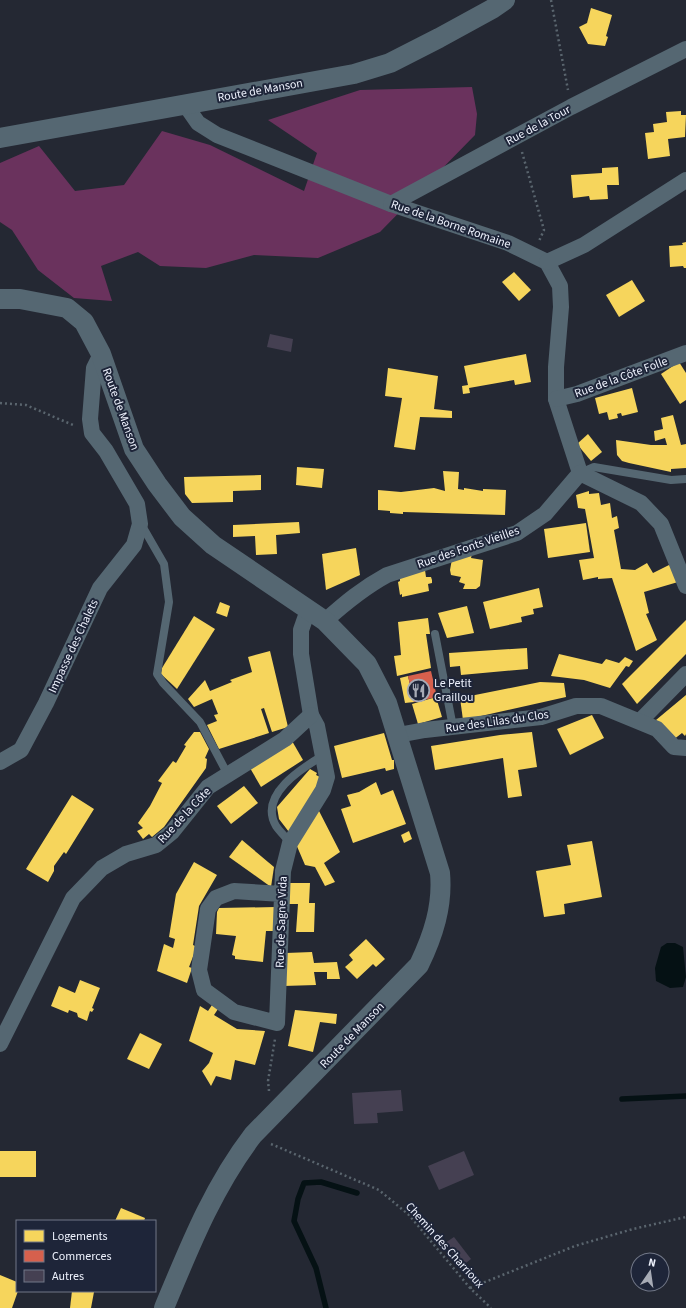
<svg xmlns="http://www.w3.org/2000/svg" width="686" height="1308" viewBox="0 0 686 1308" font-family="'Source Sans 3',sans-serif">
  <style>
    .forest { fill: #6a325d }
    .water { fill: #051114 }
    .homes { fill: #f6d55c }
    .shops { fill: #d6604d }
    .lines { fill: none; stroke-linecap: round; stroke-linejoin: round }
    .stream { stroke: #051114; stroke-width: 5.5 }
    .building { fill: #454052 }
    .path { stroke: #5a656e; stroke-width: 2.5; stroke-dasharray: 2 3; stroke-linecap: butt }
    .service { stroke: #556772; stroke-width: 8 }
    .minor { stroke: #556772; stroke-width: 16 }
    .tertiary { stroke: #556772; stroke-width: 20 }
    .labels { text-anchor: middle; stroke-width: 4; stroke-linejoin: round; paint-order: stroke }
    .street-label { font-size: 12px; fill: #eef2fd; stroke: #1e2539 }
    .poi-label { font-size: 12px; fill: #eef2fd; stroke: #1e2539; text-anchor: start }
  </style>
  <rect width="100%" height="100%" fill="#242833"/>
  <!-- forest -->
  <path class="forest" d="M 472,87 L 477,114 L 475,135 L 380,232 L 318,258 L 254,255 L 206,268 L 160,266 L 138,252 L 101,266 L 112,301 L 74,298 L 38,270 L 12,230 L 0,222 L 0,163 L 39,146 L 75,191 L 124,185 L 162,131 L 210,145 L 304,191 L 317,153 L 268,120 L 360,90 Z"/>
  <!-- water -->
  <path class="water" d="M 667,943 L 675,943 L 683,947 L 686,977 L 683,987 L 670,988 L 656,981 L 655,968 L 661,947 Z"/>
  <!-- homes -->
  <g class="homes">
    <path d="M 591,8 L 612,15 L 606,36 L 608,37 L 605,46 L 588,44 L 579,27 L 587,23 Z"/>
    <path d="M 681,111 L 681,115 L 686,115 L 685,137 L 668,139 L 670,156 L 648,159 L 645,133 L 654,132 L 653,124 L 667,122 L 666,112 Z"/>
    <path d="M 618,167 L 619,185 L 607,185 L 608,199 L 590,200 L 589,196 L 573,198 L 571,175 L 602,173 L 602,168 Z"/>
    <path d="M 686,242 L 686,268 L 684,268 L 683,266 L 670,267 L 669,246 L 683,245 L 682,243 Z"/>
    <path d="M 514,272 L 531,290 L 519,301 L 502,282 Z"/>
    <path d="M 632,280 L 645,301 L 619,317 L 606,295 Z"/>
    <path d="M 526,354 L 531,382 L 515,385 L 514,380 L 469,388 L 470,393 L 463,394 L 462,386 L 468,385 L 464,366 Z"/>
    <path d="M 679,362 L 686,373 L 686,400 L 680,404 L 661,374 Z"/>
    <path d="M 388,368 L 438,376 L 434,409 L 452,411 L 452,418 L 420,417 L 415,450 L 394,447 L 402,398 L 385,396 Z"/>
    <path d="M 632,388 L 638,412 L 622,416 L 621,413 L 617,414 L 618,418 L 609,420 L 607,412 L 599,414 L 595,398 Z"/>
    <path d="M 673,415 L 681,445 L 686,444 L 686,468 L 671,469 L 671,472 L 629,463 L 622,461 L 617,455 L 616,440 L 651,445 L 667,445 L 665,438 L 655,441 L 654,431 L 663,429 L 661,418 Z"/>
    <path d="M 588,434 L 602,452 L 591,461 L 577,444 Z"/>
    <path d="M 297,467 L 324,469 L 322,488 L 296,485 Z"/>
    <path d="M 443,471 L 459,472 L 458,489 L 464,490 L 464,488 L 483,491 L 483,489 L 506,490 L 505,515 L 403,512 L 403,514 L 390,513 L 390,511 L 378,510 L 378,490 L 401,492 L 434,488 L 445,491 Z"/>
    <path d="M 261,475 L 261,490 L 233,491 L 233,502 L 192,503 L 185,494 L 184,477 Z"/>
    <path d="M 589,491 L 589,494 L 599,493 L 601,505 L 610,503 L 612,518 L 617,516 L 619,528 L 614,530 L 621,569 L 635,570 L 647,563 L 653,573 L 671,564 L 678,582 L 644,592 L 649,613 L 646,614 L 657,640 L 636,651 L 612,578 L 598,579 L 598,577 L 583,580 L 579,560 L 594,558 L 585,509 L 578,508 L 576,495 Z"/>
    <path d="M 299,522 L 300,533 L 276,535 L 277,554 L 256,555 L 255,536 L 233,537 L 233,525 Z"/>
    <path d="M 586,523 L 590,552 L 548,558 L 544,529 Z"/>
    <path d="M 356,548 L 360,575 L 326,590 L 322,554 Z"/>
    <path d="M 472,554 L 471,558 L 483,560 L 480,586 L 476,589 L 463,589 L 465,584 L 459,582 L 461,577 L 451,575 L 450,570 L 452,559 Z"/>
    <path d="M 425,570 L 426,577 L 431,577 L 432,580 L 432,583 L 428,584 L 429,591 L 402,597 L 402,594 L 400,595 L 398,582 L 400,581 L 400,577 Z"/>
    <path d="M 539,588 L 543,607 L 533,609 L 534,614 L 521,617 L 522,622 L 490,629 L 483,602 Z"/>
    <path d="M 220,602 L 230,606 L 227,617 L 216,613 Z"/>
    <path d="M 467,606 L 474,633 L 447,638 L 438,613 Z"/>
    <path d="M 194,616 L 215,629 L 177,689 L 161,674 L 162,668 Z"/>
    <path d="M 428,618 L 430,634 L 426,634 L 431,668 L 397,676 L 394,656 L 401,655 L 398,622 Z"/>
    <path d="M 686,620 L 686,654 L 637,704 L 622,684 Z"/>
    <path d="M 527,648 L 528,669 L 461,675 L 460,666 L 450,667 L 449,653 Z"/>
    <path d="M 270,651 L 288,727 L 272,732 L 264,708 L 261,709 L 269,733 L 219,749 L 207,725 L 217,721 L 214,715 L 218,714 L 212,699 L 194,707 L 188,699 L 205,680 L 210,691 L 232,682 L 230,680 L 252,672 L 248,657 Z"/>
    <path d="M 559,654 L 602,664 L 606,659 L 619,663 L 625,657 L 633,661 L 629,667 L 626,666 L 610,688 L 584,680 L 551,676 Z"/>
    <path d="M 408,676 L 414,702 L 405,703 L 400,678 Z"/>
    <path d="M 540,682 L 564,683 L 566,697 L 463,720 L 460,698 Z"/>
    <path d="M 686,695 L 686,734 L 685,736 L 682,733 L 673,740 L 656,720 Z"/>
    <path d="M 436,697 L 442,717 L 418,724 L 412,704 Z"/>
    <path d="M 592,715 L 604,738 L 570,755 L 557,729 Z"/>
    <path d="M 194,732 L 200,732 L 209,749 L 205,758 L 207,759 L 206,768 L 164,827 L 152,837 L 149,834 L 143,839 L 137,831 L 143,828 L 138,823 L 150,806 L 162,783 L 158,781 L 173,761 L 176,763 L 186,746 L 184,745 Z"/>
    <path d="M 532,732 L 537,767 L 518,770 L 522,796 L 508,798 L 503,758 L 435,770 L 431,746 L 500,735 Z"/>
    <path d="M 384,733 L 392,760 L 394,760 L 394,769 L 386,771 L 385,768 L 342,778 L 334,746 Z"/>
    <path d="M 292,741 L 303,760 L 261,787 L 250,768 Z"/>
    <path d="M 310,769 L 317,773 L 316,775 L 322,778 L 289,832 L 279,819 L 277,807 Z"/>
    <path d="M 376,782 L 381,795 L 393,790 L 406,824 L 353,843 L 341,809 L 351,806 L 347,795 L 359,792 Z"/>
    <path d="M 244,786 L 258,803 L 231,824 L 217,806 Z"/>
    <path d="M 72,795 L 94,809 L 66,854 L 64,852 L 54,866 L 54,871 L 48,882 L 26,869 Z"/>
    <path d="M 318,809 L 340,852 L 324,863 L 335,882 L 325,886 L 315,867 L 305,865 L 296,844 Z"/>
    <path d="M 409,831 L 412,839 L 404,843 L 401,835 Z"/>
    <path d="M 242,840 L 274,867 L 271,887 L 229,857 Z"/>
    <path d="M 592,841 L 602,897 L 564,904 L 565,914 L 544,917 L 536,871 L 571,865 L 567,845 Z"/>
    <path d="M 194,862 L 217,875 L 199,906 L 193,945 L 195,946 L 194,954 L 189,967 L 192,968 L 187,983 L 157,971 L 164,944 L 173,948 L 175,939 L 169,937 L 176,894 Z"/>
    <path d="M 288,883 L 310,883 L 309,903 L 315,903 L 314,932 L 296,932 L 298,904 L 288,904 Z"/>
    <path d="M 276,907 L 276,931 L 266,931 L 263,962 L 235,959 L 235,956 L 232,955 L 236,936 L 216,934 L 217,912 L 219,908 Z"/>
    <path d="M 366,939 L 385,959 L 376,967 L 373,964 L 357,979 L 345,967 L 353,960 L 349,955 Z"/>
    <path d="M 312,952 L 314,963 L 337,962 L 340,979 L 327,979 L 327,972 L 314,972 L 316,985 L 283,986 L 286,953 Z"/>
    <path d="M 80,980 L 100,988 L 92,1008 L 94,1009 L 92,1012 L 90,1011 L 87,1021 L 78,1017 L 77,1013 L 69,1010 L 68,1013 L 51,1006 L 59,986 L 75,993 Z"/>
    <path d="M 212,1005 L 218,1009 L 214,1015 L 237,1029 L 265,1031 L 255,1065 L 235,1060 L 231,1080 L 216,1076 L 211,1086 L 202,1071 L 209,1063 L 213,1053 L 189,1041 L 200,1006 L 208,1011 Z"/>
    <path d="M 295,1010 L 337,1014 L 336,1024 L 320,1022 L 313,1052 L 288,1046 Z"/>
    <path d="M 140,1033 L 162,1044 L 149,1069 L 127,1059 Z"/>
    <rect x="0" y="1151" width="36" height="26"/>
    <path d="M 121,1208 L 145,1218 L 144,1221 L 115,1221 Z"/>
    <path d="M 0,1275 L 17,1282 L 18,1291 L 12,1308 L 0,1308 Z"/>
    <path d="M 72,1291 L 94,1292 L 91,1308 L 70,1308 Z"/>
  </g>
  <!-- shops -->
  <path class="shops" d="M 431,671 L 437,697 L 414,702 L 408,676 Z"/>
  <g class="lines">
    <!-- stream -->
    <g class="stream">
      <path d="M 622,1099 L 686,1096"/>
      <path d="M 326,1308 L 316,1268 L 294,1221 L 298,1199 L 304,1183 L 321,1182 L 357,1193"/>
    </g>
  </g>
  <!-- building -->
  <g class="building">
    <path d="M 270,334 L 293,339 L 291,352 L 267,347 Z"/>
    <path d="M 401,1090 L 403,1111 L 377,1113 L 378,1123 L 354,1124 L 352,1093 Z"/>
    <path d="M 464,1151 L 474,1175 L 439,1190 L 428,1166 Z"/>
    <path d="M 454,1237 L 471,1259 L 462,1266 L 445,1243 Z"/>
  </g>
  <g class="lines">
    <!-- path -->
    <g class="path">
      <path d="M 551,0 L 568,90"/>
      <path d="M 522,152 L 544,230 L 539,241"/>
      <path d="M 0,403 L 26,405 L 73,425"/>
      <path d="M 269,1091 L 268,1081 L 275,1039"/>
      <path d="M 271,1144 L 379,1190 L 409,1215 L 470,1288 L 491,1308"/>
      <path d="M 470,1288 L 575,1246 L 633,1229 L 686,1217"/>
    </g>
    <!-- service -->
    <g class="service">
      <path d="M 580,473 L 594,467 L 671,480 L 686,479"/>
      <path d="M 141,524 L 164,564 L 169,602 L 157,674 L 163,683 L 200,722 L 228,775"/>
      <path d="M 435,634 L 453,727"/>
      <path d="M 290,843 C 286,837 280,832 276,826 C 258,795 302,768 324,755"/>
    </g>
    <!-- minor -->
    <g class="minor">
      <path d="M 184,103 L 198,123 L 217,135 L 391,204 L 508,243 L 547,262 L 560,286 L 561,307 L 556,367 L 556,399 L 580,473"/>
      <path d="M 391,204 L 571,107 L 686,49"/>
      <path d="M 547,262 L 584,245 L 686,180"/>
      <path d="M 556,399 L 577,394 L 686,353"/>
      <path d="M 325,621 C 345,603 363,588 387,575 L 517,533 L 545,514 L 580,473 L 641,503 L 661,524 L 686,586"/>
      <path d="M 640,721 L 686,674"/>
      <path d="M 398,735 L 425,730 L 541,717 L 576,706 L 601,706 L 657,729 L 674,747 L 686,748"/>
      <path d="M 0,762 L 21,750 L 46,703 L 100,588 L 134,545 L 140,524 L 137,504 L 106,451 L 92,433 L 90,419 L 94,368 L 101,354"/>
      <path d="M 282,894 L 234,891 L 216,898 L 208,909 L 199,970 L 204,990 L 234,1012 L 277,1023 L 283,871 L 290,843 L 323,790 L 327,777 L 317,726 L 311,715 L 301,654 L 301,630 L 308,610"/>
      <path d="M 0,1044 L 73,898 L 102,868 L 126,854 L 156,845 L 172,832 L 208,787 L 285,739 L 311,715"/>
    </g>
    <!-- tertiary -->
    <g class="tertiary">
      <path d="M 0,138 L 354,74 L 390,63 L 439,38 L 492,9 L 505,0"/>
      <path d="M 0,299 L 20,299 L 67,308 L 84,322 L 101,354 L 134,449 L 157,484 L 182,517 L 213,545 L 325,621 L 367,664 L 387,703 L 440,873 C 443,906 433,936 419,965 L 253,1135 C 213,1187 189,1248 164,1308"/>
    </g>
  </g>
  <!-- icons -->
  <defs>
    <symbol id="restaurant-ring" viewBox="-11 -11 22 22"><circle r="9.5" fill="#1e2539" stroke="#a7abb6" stroke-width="1.5"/><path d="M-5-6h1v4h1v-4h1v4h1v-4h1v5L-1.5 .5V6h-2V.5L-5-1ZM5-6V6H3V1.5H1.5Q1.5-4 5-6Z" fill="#a7abb6"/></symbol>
  </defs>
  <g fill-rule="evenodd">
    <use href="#restaurant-ring" x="406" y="678" width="25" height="25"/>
  </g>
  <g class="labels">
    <!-- street labels -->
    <g class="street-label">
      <text transform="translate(260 90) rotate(-10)" y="4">Route de Manson</text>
      <text transform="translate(538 125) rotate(-28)" y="4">Rue de la Tour</text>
      <text transform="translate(451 224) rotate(19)" y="4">Rue de la Borne Romaine</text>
      <text transform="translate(621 377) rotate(-20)" y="4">Rue de la Côte Folle</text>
      <text transform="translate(121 409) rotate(70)" y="4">Route de Manson</text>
      <text transform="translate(468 547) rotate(-19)" y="4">Rue des Fonts Vieilles</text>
      <text transform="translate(73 646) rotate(-65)" y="4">Impasse des Chalets</text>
      <text transform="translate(497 721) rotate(-8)" y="4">Rue des Lilas du Clos</text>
      <text transform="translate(184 815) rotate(-47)" y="4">Rue de la Côte</text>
      <text transform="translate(281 922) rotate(-88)" y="4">Rue de Sagne Vida</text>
      <text transform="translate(352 1035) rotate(-46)" y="4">Route de Manson</text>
      <text transform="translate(445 1245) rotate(48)" y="4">Chemin des Charrioux</text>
    </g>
    <!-- poi labels -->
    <g class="poi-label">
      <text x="434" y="687">Le Petit<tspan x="434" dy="14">Graillou</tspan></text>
    </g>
  </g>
  <!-- legend -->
  <rect x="16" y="1220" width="140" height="72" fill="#1e2539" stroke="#717787"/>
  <rect x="24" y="1230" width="20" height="12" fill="#f6d55c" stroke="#717787"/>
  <text x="52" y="1240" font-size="12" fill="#eef2fd">Logements</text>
  <rect x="24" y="1250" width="20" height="12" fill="#d6604d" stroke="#717787"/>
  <text x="52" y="1260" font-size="12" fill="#eef2fd">Commerces</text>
  <rect x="24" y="1270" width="20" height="12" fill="#454052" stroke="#717787"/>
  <text x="52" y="1280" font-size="12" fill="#eef2fd">Autres</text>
  <!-- north arrow -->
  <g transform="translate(650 1272) rotate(13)"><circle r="19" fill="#1e2539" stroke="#717787"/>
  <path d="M0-3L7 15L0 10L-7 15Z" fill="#a7abb6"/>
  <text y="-6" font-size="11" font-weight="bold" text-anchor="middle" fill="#eef2fd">N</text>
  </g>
</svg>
